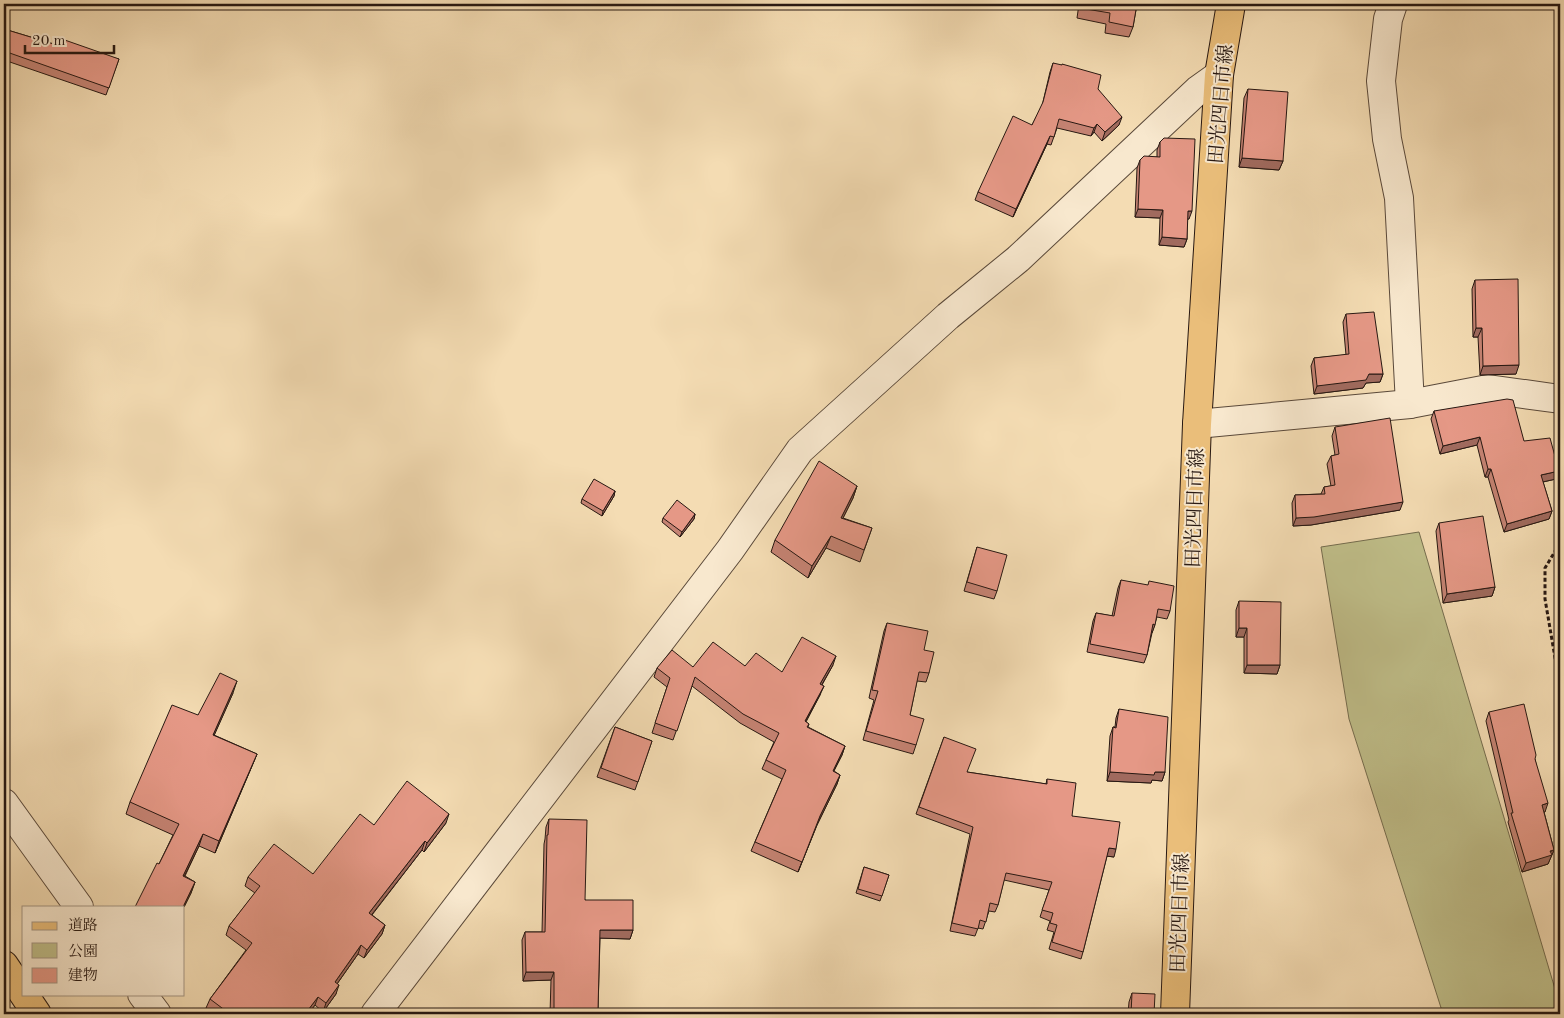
<svg xmlns="http://www.w3.org/2000/svg" width="1564" height="1018" viewBox="0 0 1564 1018" font-family="'Old Standard TT','Noto Serif JP',serif">
  <style>
    .green { fill: #c0bf8a; stroke: #746c4e }
    .lines { fill: none; stroke-linecap: round; stroke-linejoin: round }
    .minor-casing { stroke: #5a493a; stroke-width: 30 }
    .major-casing { stroke: #271812; stroke-width: 30 }
    .highway-casing { stroke: #271812; stroke-width: 30 }
    .path { stroke: #271812; stroke-width: 3; stroke-dasharray: 4 2.5; stroke-linecap: butt }
    .minor { stroke: #f8e8ce; stroke-width: 28 }
    .major { stroke: #eabe7a; stroke-width: 28 }
    .highway { stroke: #eabe7a; stroke-width: 28 }
    .wall { fill: #c58373; stroke: #271812 }
    .shaded-wall { fill: #a06a5e; stroke: #271812 }
    .building { fill: #e59886; stroke: #271812 }
    .labels { text-anchor: middle; stroke-width: 4; stroke-linejoin: round; paint-order: stroke }
    .street-label { font-size: 20px; fill: #271812; stroke: #f8e8ce }
  </style>
  <rect width="100%" height="100%" fill="#f4dcb3"/>
  <filter id="stains"><feTurbulence type="fractalNoise" baseFrequency=".004" numOctaves="4"/><feColorMatrix values="0 0 0 0 .2 0 0 0 0 .09 0 0 0 0 .02 0 0 0 .5 -.17"/></filter>
  <radialGradient id="worn" r=".72"><stop offset=".6" stop-color="#630" stop-opacity="0"/><stop offset="1" stop-color="#630" stop-opacity=".3"/></radialGradient>
  <!-- green -->
  <path class="green" d="M 1419,532 L 1558,999 L 1560,999 L 1560,1014 L 1443,1014 L 1349,719 L 1321,547 Z"/>
  <g class="lines">
    <defs>
      <g id="minor">
        <path d="M 1393,4 L 1388,19 L 1381,81 L 1387,139 L 1399,198 L 1410,404"/>
        <path d="M 1197,424 L 1410,404 L 1488,389 L 1560,399"/>
        <path d="M 4,803 L 79,907"/>
        <path d="M 142,994 L 157,1014"/>
        <path d="M 375,1014 L 730,550 L 800,450 L 948,316 L 1018,259 L 1198,90 L 1219,75"/>
      </g>
      <path id="major" d="M 1175,1014 L 1197,424 L 1219,75 L 1231,4"/>
      <path id="highway" d="M 4,965 L 37,1014"/>
    </defs>
    <!-- minor casing -->
    <use href="#minor" class="minor-casing"/>
    <!-- major casing -->
    <use href="#major" class="major-casing"/>
    <!-- highway casing -->
    <use href="#highway" class="highway-casing"/>
    <!-- path -->
    <path class="path" d="M 1560,543 L 1545,568 L 1545,599 L 1560,687"/>
    <!-- minor -->
    <use href="#minor" class="minor"/>
    <!-- major -->
    <use href="#major" class="major"/>
    <!-- highway -->
    <use href="#highway" class="highway"/>
  </g>
  <!-- wall -->
  <g class="wall">
    <path d="M 1079,4 L 1137,4 L 1133,27 L 1129,37 L 1105,33 L 1106,24 L 1077,18 Z"/>
    <path d="M 4,29 L 57,45 L 119,59 L 106,95 L 4,60 Z"/>
    <path d="M 1053,63 L 1098,89 L 1119,125 L 1102,141 L 1094,132 L 1091,136 L 1057,128 L 1051,145 L 1047,144 L 1013,217 L 975,200 L 978,192 L 1032,125 L 1042,106 L 1050,72 Z"/>
    <path d="M 1248,89 L 1283,161 L 1279,170 L 1239,167 L 1244,98 Z"/>
    <path d="M 1160,142 L 1189,219 L 1187,219 L 1187,239 L 1184,247 L 1159,245 L 1160,218 L 1135,217 L 1137,168 L 1140,160 L 1157,157 L 1157,150 Z"/>
    <path d="M 1475,280 L 1516,374 L 1480,375 L 1478,337 L 1473,337 L 1472,289 Z"/>
    <path d="M 1346,314 L 1383,374 L 1380,382 L 1366,383 L 1363,388 L 1314,394 L 1311,366 L 1314,358 L 1346,355 L 1343,322 Z"/>
    <path d="M 1434,411 L 1524,441 L 1556,479 L 1543,482 L 1552,511 L 1549,519 L 1504,532 L 1488,477 L 1485,477 L 1477,445 L 1440,454 L 1431,419 Z"/>
    <path d="M 1335,427 L 1400,510 L 1311,525 L 1293,526 L 1292,503 L 1295,495 L 1321,494 L 1324,487 L 1331,486 L 1327,464 L 1331,456 L 1335,455 L 1332,436 Z"/>
    <path d="M 857,486 L 853,498 L 843,518 L 872,528 L 860,562 L 826,548 L 808,578 L 771,552 L 775,540 Z"/>
    <path d="M 615,491 L 614,496 L 602,516 L 581,503 L 582,499 Z"/>
    <path d="M 695,514 L 694,519 L 680,537 L 662,522 L 663,518 Z"/>
    <path d="M 1439,523 L 1495,587 L 1492,596 L 1443,603 L 1436,531 Z"/>
    <path d="M 977,547 L 997,591 L 994,599 L 964,591 Z"/>
    <path d="M 1121,580 L 1170,611 L 1167,619 L 1157,617 L 1152,633 L 1147,655 L 1144,663 L 1087,652 L 1093,621 L 1096,613 L 1112,616 L 1118,588 Z"/>
    <path d="M 1239,601 L 1280,665 L 1277,674 L 1244,673 L 1244,637 L 1236,637 L 1236,610 Z"/>
    <path d="M 887,623 L 924,650 L 929,673 L 926,682 L 917,681 L 910,715 L 916,745 L 913,754 L 863,740 L 874,700 L 869,698 L 884,631 Z"/>
    <path d="M 833,665 L 822,685 L 820,695 L 806,722 L 809,724 L 808,727 L 845,746 L 842,755 L 834,771 L 840,775 L 837,784 L 817,825 L 798,872 L 751,851 L 782,779 L 762,769 L 774,742 L 740,723 L 692,686 L 673,740 L 652,733 L 667,687 L 654,677 L 657,668 L 745,666 L 782,672 Z"/>
    <path d="M 233,693 L 214,735 L 257,754 L 252,766 L 215,853 L 199,846 L 185,876 L 195,882 L 191,893 L 184,907 L 159,864 L 173,835 L 126,814 L 130,802 L 198,715 Z"/>
    <path d="M 1119,709 L 1165,772 L 1162,781 L 1152,780 L 1151,783 L 1107,781 L 1110,736 L 1113,727 L 1115,727 L 1116,718 Z"/>
    <path d="M 1489,712 L 1535,759 L 1545,812 L 1544,812 L 1554,850 L 1548,864 L 1522,872 L 1508,822 L 1509,820 L 1486,721 Z"/>
    <path d="M 615,727 L 652,741 L 635,790 L 597,777 Z"/>
    <path d="M 944,737 L 967,772 L 1046,784 L 1047,779 L 1072,816 L 1114,857 L 1107,856 L 1083,952 L 1081,959 L 1049,949 L 1054,932 L 1047,930 L 1050,921 L 1040,917 L 1049,890 L 1004,880 L 998,905 L 995,912 L 989,911 L 983,929 L 978,928 L 975,936 L 950,931 L 970,834 L 916,814 Z"/>
    <path d="M 549,819 L 585,900 L 633,930 L 630,939 L 600,938 L 598,1010 L 596,1014 L 550,1014 L 551,980 L 523,981 L 522,940 L 525,932 L 542,932 L 544,844 L 545,839 L 546,827 Z"/>
    <path d="M 446,823 L 424,852 L 422,850 L 372,915 L 385,925 L 382,934 L 364,958 L 358,954 L 337,984 L 336,994 L 323,1012 L 315,1005 L 308,1014 L 215,1014 L 206,1008 L 210,999 L 246,950 L 226,935 L 229,926 L 255,893 L 245,886 L 248,877 L 313,874 L 374,825 Z"/>
    <path d="M 864,867 L 889,875 L 880,901 L 856,893 Z"/>
    <path d="M 1132,993 L 1154,1014 L 1128,1014 L 1129,1002 Z"/>
  </g>
  <!-- shaded-wall -->
  <g class="shaded-wall">
    <path d="M 1122,117 L 1119,125 L 1102,141 L 1105,132 Z"/>
    <path d="M 1097,124 L 1094,132 L 1091,136 L 1094,128 Z"/>
    <path d="M 1050,136 L 1047,144 L 1013,217 L 1016,209 Z"/>
    <path d="M 1242,158 L 1283,161 L 1279,170 L 1239,167 Z"/>
    <path d="M 1138,209 L 1163,210 L 1160,218 L 1135,217 Z"/>
    <path d="M 1188,211 L 1192,211 L 1189,219 L 1185,219 Z"/>
    <path d="M 1162,237 L 1187,239 L 1184,247 L 1159,245 Z"/>
    <path d="M 1476,328 L 1482,328 L 1478,337 L 1473,337 Z"/>
    <path d="M 1519,365 L 1516,374 L 1480,375 L 1483,366 Z"/>
    <path d="M 1369,374 L 1383,374 L 1380,382 L 1366,383 L 1363,388 L 1314,394 L 1317,386 Z"/>
    <path d="M 1480,437 L 1477,445 L 1440,454 L 1443,446 Z"/>
    <path d="M 1488,469 L 1491,469 L 1488,477 L 1485,477 Z"/>
    <path d="M 1559,471 L 1556,479 L 1538,483 L 1541,475 Z"/>
    <path d="M 857,486 L 853,498 L 837,530 L 841,518 Z"/>
    <path d="M 615,491 L 614,496 L 602,516 L 603,511 Z"/>
    <path d="M 1403,502 L 1400,510 L 1311,525 L 1293,526 L 1296,518 Z"/>
    <path d="M 1552,511 L 1549,519 L 1504,532 L 1507,524 Z"/>
    <path d="M 695,514 L 694,519 L 680,537 L 682,532 Z"/>
    <path d="M 831,536 L 826,548 L 808,578 L 812,566 Z"/>
    <path d="M 1495,587 L 1492,596 L 1443,603 L 1447,594 Z"/>
    <path d="M 1153,624 L 1155,625 L 1152,633 L 1150,633 Z"/>
    <path d="M 1239,628 L 1247,628 L 1244,637 L 1236,637 Z"/>
    <path d="M 836,656 L 833,665 L 817,693 L 820,684 Z"/>
    <path d="M 1247,665 L 1280,665 L 1277,674 L 1244,673 Z"/>
    <path d="M 237,681 L 233,693 L 209,747 L 213,735 Z"/>
    <path d="M 824,686 L 820,695 L 801,730 L 805,721 Z"/>
    <path d="M 845,746 L 842,755 L 829,780 L 833,771 Z"/>
    <path d="M 257,754 L 252,766 L 215,853 L 219,841 Z"/>
    <path d="M 1110,772 L 1165,772 L 1162,781 L 1152,780 L 1151,783 L 1107,781 Z"/>
    <path d="M 840,775 L 837,784 L 817,825 L 798,872 L 820,816 Z"/>
    <path d="M 1548,803 L 1545,812 L 1538,813 L 1542,805 Z"/>
    <path d="M 449,814 L 446,823 L 424,852 L 427,843 Z"/>
    <path d="M 203,834 L 199,846 L 179,887 L 183,876 Z"/>
    <path d="M 425,841 L 422,850 L 366,922 L 369,913 Z"/>
    <path d="M 1109,848 L 1116,849 L 1114,857 L 1106,856 Z"/>
    <path d="M 1554,850 L 1548,864 L 1522,872 L 1526,863 Z"/>
    <path d="M 195,882 L 191,893 L 184,907 L 183,907 Z"/>
    <path d="M 385,925 L 382,934 L 364,958 L 367,950 Z"/>
    <path d="M 600,930 L 633,930 L 630,939 L 597,938 Z"/>
    <path d="M 361,945 L 358,954 L 332,991 L 335,982 Z"/>
    <path d="M 526,972 L 554,972 L 551,980 L 523,981 Z"/>
    <path d="M 339,985 L 336,994 L 323,1012 L 326,1003 Z"/>
    <path d="M 318,997 L 315,1005 L 308,1014 L 305,1014 Z"/>
    <path d="M 598,1010 L 596,1014 L 552,1014 L 554,1011 Z"/>
  </g>
  <!-- building -->
  <g class="building">
    <path d="M 1081,4 L 1137,4 L 1133,27 L 1109,22 L 1110,13 L 1080,8 Z"/>
    <path d="M 4,29 L 57,45 L 59,38 L 119,59 L 109,88 L 4,51 Z"/>
    <path d="M 1053,63 L 1062,65 L 1062,64 L 1101,75 L 1098,89 L 1122,117 L 1105,132 L 1097,124 L 1094,128 L 1059,119 L 1054,137 L 1050,136 L 1016,209 L 978,192 L 1013,116 L 1032,125 L 1043,102 Z"/>
    <path d="M 1248,89 L 1288,92 L 1283,161 L 1242,158 Z"/>
    <path d="M 1164,138 L 1195,139 L 1192,211 L 1188,211 L 1187,239 L 1162,237 L 1163,210 L 1138,209 L 1140,160 L 1144,156 L 1160,157 L 1160,142 Z"/>
    <path d="M 1518,279 L 1519,365 L 1483,366 L 1482,328 L 1476,328 L 1475,280 Z"/>
    <path d="M 1374,312 L 1383,374 L 1369,374 L 1366,380 L 1317,386 L 1314,358 L 1349,354 L 1346,314 Z"/>
    <path d="M 1507,399 L 1513,400 L 1524,441 L 1550,438 L 1559,471 L 1541,475 L 1552,511 L 1507,524 L 1491,469 L 1488,469 L 1480,437 L 1443,446 L 1434,411 Z"/>
    <path d="M 1390,418 L 1403,502 L 1314,517 L 1296,518 L 1295,495 L 1325,494 L 1324,487 L 1335,485 L 1331,456 L 1339,454 L 1335,427 Z"/>
    <path d="M 819,461 L 857,486 L 841,518 L 872,528 L 864,550 L 831,536 L 812,566 L 775,540 Z"/>
    <path d="M 594,479 L 615,491 L 603,511 L 582,499 Z"/>
    <path d="M 677,500 L 695,514 L 682,532 L 663,518 Z"/>
    <path d="M 1483,516 L 1495,587 L 1447,594 L 1439,523 Z"/>
    <path d="M 977,547 L 1007,555 L 997,591 L 967,582 Z"/>
    <path d="M 1121,580 L 1148,585 L 1149,581 L 1174,586 L 1170,611 L 1158,609 L 1155,625 L 1153,624 L 1147,655 L 1090,644 L 1096,613 L 1114,616 Z"/>
    <path d="M 1239,601 L 1281,602 L 1280,665 L 1247,665 L 1247,628 L 1239,628 Z"/>
    <path d="M 887,623 L 928,631 L 924,650 L 934,652 L 929,673 L 919,672 L 910,715 L 924,719 L 916,745 L 866,731 L 878,691 L 872,690 Z"/>
    <path d="M 802,637 L 836,656 L 820,684 L 824,686 L 805,721 L 809,724 L 807,727 L 845,746 L 833,771 L 840,775 L 820,816 L 802,862 L 755,842 L 786,770 L 766,760 L 779,733 L 743,714 L 695,677 L 677,731 L 655,723 L 670,678 L 657,668 L 672,650 L 693,667 L 713,642 L 745,666 L 756,653 L 782,672 Z"/>
    <path d="M 220,673 L 237,681 L 213,735 L 257,754 L 219,841 L 203,834 L 183,876 L 195,882 L 183,907 L 135,907 L 157,863 L 159,864 L 179,824 L 130,802 L 172,705 L 198,715 Z"/>
    <path d="M 1524,704 L 1536,755 L 1535,759 L 1548,803 L 1542,805 L 1554,850 L 1550,851 L 1552,855 L 1526,863 L 1511,813 L 1513,813 L 1489,712 Z"/>
    <path d="M 1119,709 L 1168,717 L 1165,772 L 1155,772 L 1154,775 L 1110,772 L 1113,727 L 1116,728 Z"/>
    <path d="M 615,727 L 652,741 L 638,782 L 601,768 Z"/>
    <path d="M 944,737 L 976,749 L 967,772 L 1047,784 L 1047,779 L 1076,783 L 1072,816 L 1120,822 L 1116,849 L 1109,848 L 1083,952 L 1052,942 L 1057,925 L 1050,923 L 1053,913 L 1042,910 L 1052,882 L 1006,873 L 998,905 L 990,903 L 986,922 L 980,920 L 978,929 L 952,923 L 973,827 L 919,807 Z"/>
    <path d="M 407,781 L 449,814 L 427,843 L 425,841 L 369,913 L 385,925 L 367,950 L 361,945 L 335,982 L 339,985 L 326,1003 L 318,997 L 305,1014 L 230,1014 L 210,999 L 252,943 L 229,926 L 260,886 L 248,877 L 274,844 L 313,874 L 360,814 L 374,825 Z"/>
    <path d="M 549,819 L 587,820 L 585,900 L 633,900 L 633,930 L 600,930 L 598,1010 L 554,1011 L 554,972 L 526,972 L 525,932 L 545,932 L 547,835 L 548,835 Z"/>
    <path d="M 864,867 L 889,875 L 882,896 L 858,889 Z"/>
    <path d="M 1132,993 L 1155,994 L 1154,1014 L 1131,1014 Z"/>
  </g>
  <g class="labels">
    <!-- street labels -->
    <g class="street-label">
      <text transform="translate(1220 104) rotate(-85)" y="7">田光四日市線</text>
      <text transform="translate(1194 508) rotate(-88)" y="7">田光四日市線</text>
      <text transform="translate(1179 913) rotate(-88)" y="7">田光四日市線</text>
    </g>
  </g>
  <!-- margin -->
  <rect width="1564" height="1018" fill="none" stroke="#f4dcb3" stroke-width="20"/>
  <rect x="5" y="5" width="1554" height="1008" fill="none" stroke="#271812" stroke-width="2.5"/>
  <rect x="10" y="10" width="1544" height="998" fill="none" stroke="#271812"/>
  <!-- legend -->
  <rect x="22" y="906" width="162" height="90" fill="#f8e8ce" stroke="#a49583"/>
  <rect x="32" y="922" width="25" height="8" fill="#eabe7a" stroke="#a49583"/>
  <text x="68" y="930" font-size="15" fill="#271812">道路</text>
  <rect x="32" y="943" width="25" height="15" fill="#c0bf8a" stroke="#a49583"/>
  <text x="68" y="956" font-size="15" fill="#271812">公園</text>
  <rect x="32" y="968" width="25" height="15" fill="#e59886" stroke="#a49583"/>
  <text x="68" y="980" font-size="15" fill="#271812">建物</text>
  <!-- scale -->
  <path d="M25 45v8h89v-8" fill="none" stroke="#271812" stroke-width="2.5"/>
  <text x="32" y="45" font-size="15" fill="#271812" stroke="#f8e8ce" stroke-width="4" paint-order="stroke">20 m</text>
  <rect width="100%" height="100%" filter="url(#stains)"/>
  <rect width="100%" height="100%" fill="url(#worn)"/>
</svg>
